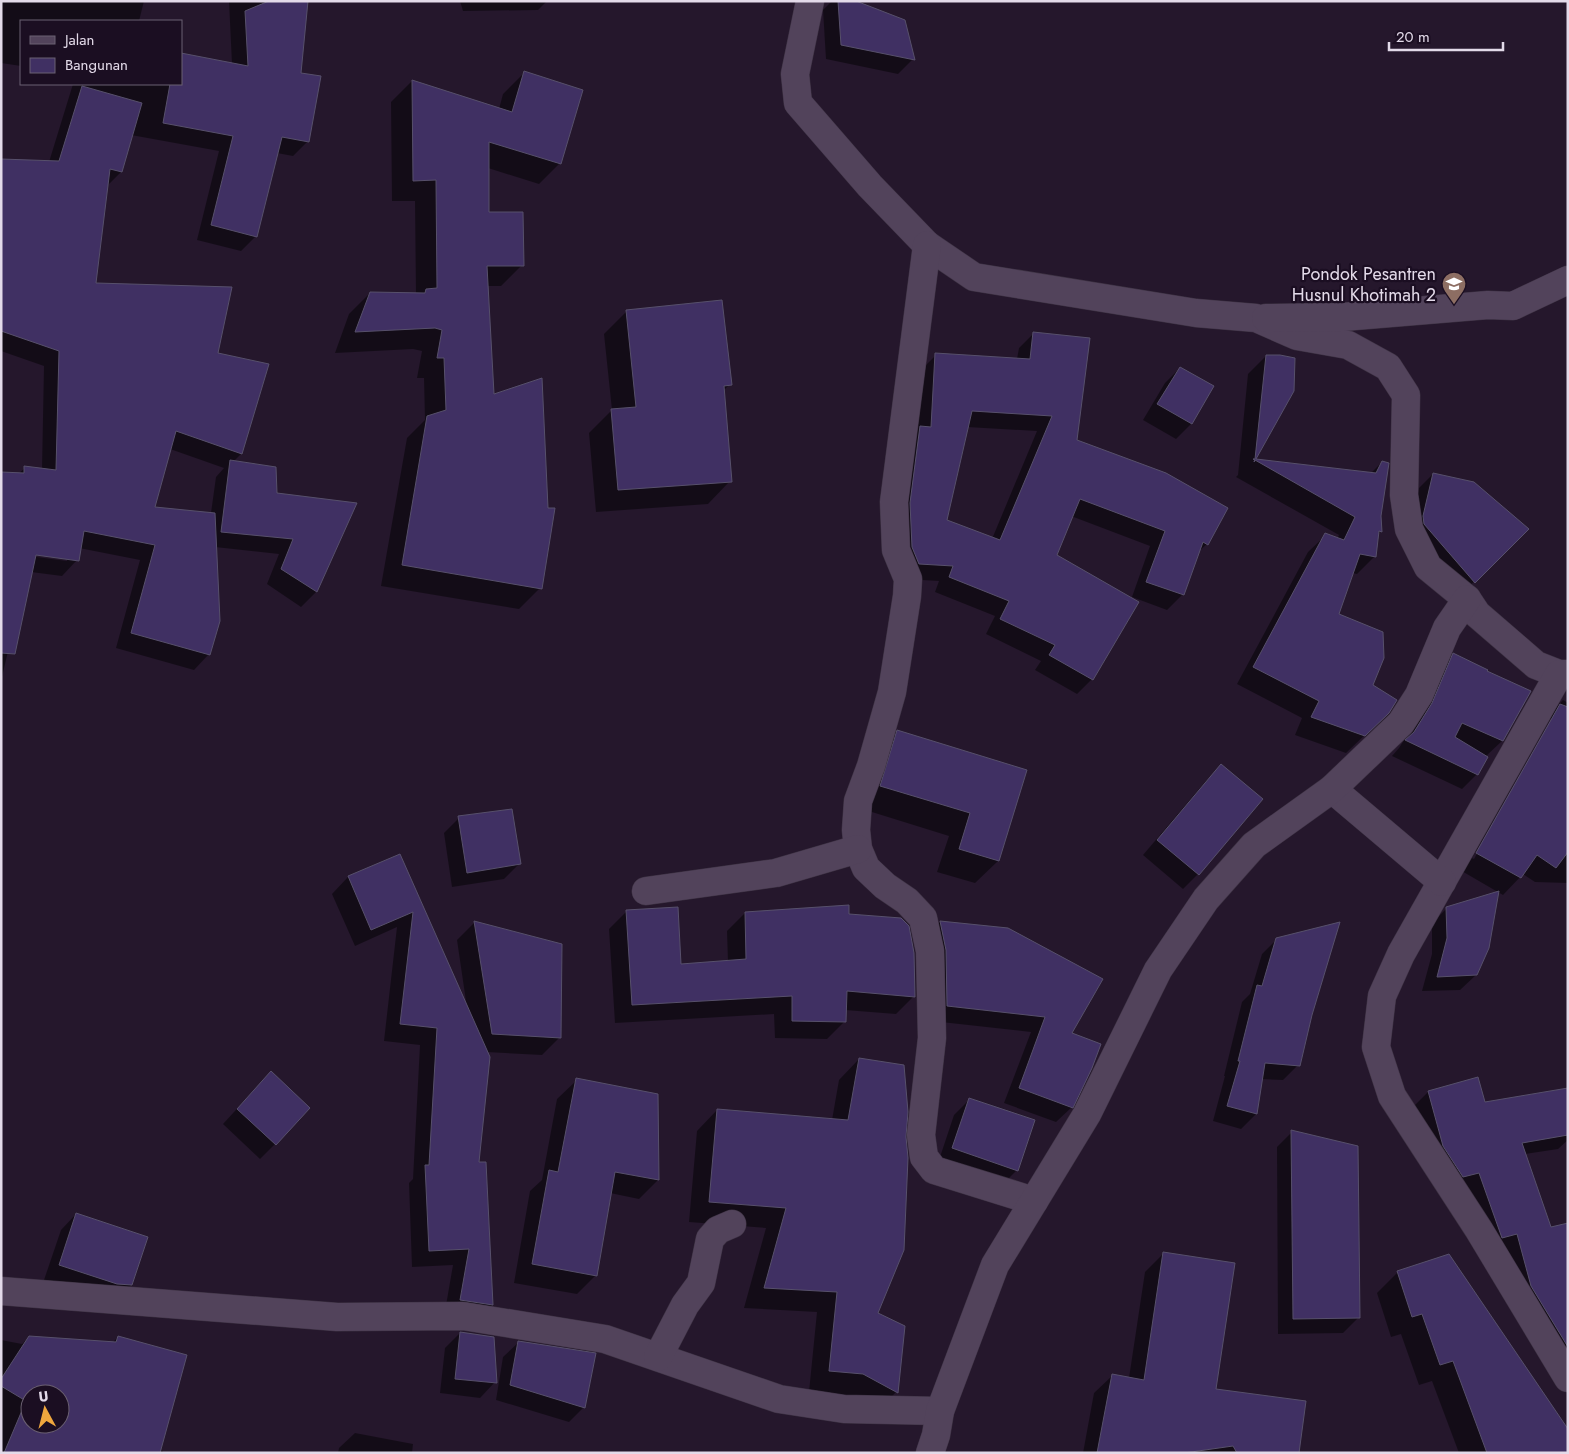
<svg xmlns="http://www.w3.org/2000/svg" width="1569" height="1454" viewBox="0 0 1569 1454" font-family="Jost,sans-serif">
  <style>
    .shadow { fill: #0007; fill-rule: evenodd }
    .building { fill: #403063; stroke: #57506b; fill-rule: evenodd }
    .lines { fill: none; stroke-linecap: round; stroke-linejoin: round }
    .street-casing { stroke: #3d3243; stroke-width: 29 }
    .street { stroke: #52435b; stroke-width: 28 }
    .labels { text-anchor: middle; stroke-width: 4.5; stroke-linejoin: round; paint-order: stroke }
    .poi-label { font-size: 18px; fill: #e3dae9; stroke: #1b0e22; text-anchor: end }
  </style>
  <rect width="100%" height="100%" fill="#25172c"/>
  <!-- shadow -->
  <g class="shadow">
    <path d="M 1,1 L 144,1 L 139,21 L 21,21 L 21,66 L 1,63 Z"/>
    <path d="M 229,1 L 306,1 L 300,74 L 308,141 L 293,156 L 277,153 L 256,236 L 241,251 L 197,240 L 219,151 L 131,135 L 121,172 L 107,186 L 94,285 L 216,354 L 241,454 L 233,462 L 276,494 L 355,504 L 316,592 L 301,607 L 267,584 L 279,554 L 215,547 L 209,654 L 194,670 L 116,648 L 140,560 L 79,548 L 77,560 L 62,576 L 31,572 L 13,630 L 1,681 L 1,473 L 18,474 L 25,468 L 42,469 L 44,366 L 1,351 L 1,160 L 49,162 L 73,84 L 181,84 L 232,64 ZM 170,449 L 224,468 L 216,477 L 211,513 L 153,508 ZM 30,553 L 67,558 L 67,561 L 29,556 Z"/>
    <path d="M 460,1 L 547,1 L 538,10 L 463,11 Z"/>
    <path d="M 832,1 L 852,1 L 913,59 L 898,74 L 826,59 L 823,10 Z"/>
    <path d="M 524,73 L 560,163 L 539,184 L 488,168 L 488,213 L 522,265 L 501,286 L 487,286 L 493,396 L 540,588 L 519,609 L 381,586 L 407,438 L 425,420 L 424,378 L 417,378 L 422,351 L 413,349 L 335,353 L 349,314 L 370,293 L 416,294 L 415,201 L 392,201 L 391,102 L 412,81 L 499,109 L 503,94 Z"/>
    <path d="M 626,312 L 730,384 L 723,391 L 730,481 L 708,504 L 596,512 L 589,433 L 612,410 L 604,334 Z"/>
    <path d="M 1034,333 L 1076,441 L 1207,544 L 1197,553 L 1182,595 L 1167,610 L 1132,597 L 1150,546 L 1071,516 L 1055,555 L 1092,679 L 1077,694 L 1035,670 L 1041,661 L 986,634 L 995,616 L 935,592 L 939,581 L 904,579 L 897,562 L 921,370 L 936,355 L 1017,359 L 1019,348 ZM 967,427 L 1037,431 L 992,539 L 945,520 Z"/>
    <path d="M 1266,356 L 1293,390 L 1254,460 L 1371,473 L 1382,462 L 1380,532 L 1377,535 L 1374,557 L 1357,574 L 1352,573 L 1338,614 L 1372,685 L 1370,730 L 1346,753 L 1295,735 L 1302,718 L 1237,684 L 1308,552 L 1326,535 L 1337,539 L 1339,535 L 1236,477 L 1238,475 L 1248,374 Z"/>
    <path d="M 1180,368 L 1191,424 L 1176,439 L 1143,420 L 1165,383 Z"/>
    <path d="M 1433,474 L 1528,530 L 1460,595 L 1410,530 L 1419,488 Z"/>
    <path d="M 1454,655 L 1502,741 L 1485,757 L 1477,774 L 1462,789 L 1392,756 L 1399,748 L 1417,720 L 1439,670 Z"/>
    <path d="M 1563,700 L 1568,703 L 1568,883 L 1535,882 L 1523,874 L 1503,895 L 1460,870 L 1546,718 ZM 1550,719 L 1553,719 L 1474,859 L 1472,858 Z"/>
    <path d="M 898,732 L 1026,771 L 998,861 L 975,883 L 937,872 L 949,836 L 859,808 L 875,754 Z"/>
    <path d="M 1221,766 L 1198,874 L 1183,889 L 1143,855 L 1206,781 Z"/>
    <path d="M 459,818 L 519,864 L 504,879 L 452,887 L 444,833 Z"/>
    <path d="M 399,855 L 467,1008 L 457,940 L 475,922 L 560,1037 L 542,1055 L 486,1052 L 478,1164 L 492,1305 L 475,1321 L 444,1317 L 453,1265 L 412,1267 L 409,1183 L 413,1179 L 420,1045 L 384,1041 L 397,927 L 355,946 L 332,894 L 348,877 Z"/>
    <path d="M 1447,908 L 1476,975 L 1460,990 L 1422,991 L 1432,954 L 1432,923 Z"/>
    <path d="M 627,911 L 680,965 L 728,962 L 727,931 L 745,913 L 848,915 L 914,996 L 896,1014 L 845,1010 L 845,1021 L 827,1039 L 775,1038 L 774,1014 L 615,1023 L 609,929 Z"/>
    <path d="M 940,922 L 1008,929 L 1071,1034 L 1072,1107 L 1056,1122 L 1004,1103 L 1031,1032 L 932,1021 L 925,937 Z"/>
    <path d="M 1277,939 L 1311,1014 L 1298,1065 L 1283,1080 L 1261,1079 L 1256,1114 L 1241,1129 L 1213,1121 L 1225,1076 L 1224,1076 L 1242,1002 L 1250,994 L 1262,954 Z"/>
    <path d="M 859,1059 L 876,1314 L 904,1327 L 896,1392 L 876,1413 L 842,1395 L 809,1392 L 817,1312 L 744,1308 L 766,1228 L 689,1222 L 697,1131 L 717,1110 L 832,1120 L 839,1080 Z"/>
    <path d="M 577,1080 L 658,1180 L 639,1199 L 610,1193 L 596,1275 L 577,1294 L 514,1283 L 530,1191 L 542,1180 L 557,1099 Z"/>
    <path d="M 256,1088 L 275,1144 L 260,1159 L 223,1124 Z"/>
    <path d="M 1428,1092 L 1484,1104 L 1568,1098 L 1568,1140 L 1558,1149 L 1525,1154 L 1550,1229 L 1568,1224 L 1568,1390 L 1413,1107 Z"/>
    <path d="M 969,1100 L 1017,1170 L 1002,1185 L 938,1163 L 954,1115 Z"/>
    <path d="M 1292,1132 L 1358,1318 L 1343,1333 L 1278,1334 L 1277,1147 Z"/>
    <path d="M 76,1214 L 131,1285 L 116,1300 L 101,1299 L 44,1280 L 61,1230 Z"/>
    <path d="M 1163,1254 L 1215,1390 L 1298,1453 L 1083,1453 L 1094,1393 L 1113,1375 L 1129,1378 L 1145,1272 Z"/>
    <path d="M 1398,1272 L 1558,1453 L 1459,1453 L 1432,1381 L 1419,1385 L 1401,1334 L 1391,1337 L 1377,1293 Z"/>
    <path d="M 460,1333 L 495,1382 L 480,1398 L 440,1393 L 445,1348 Z"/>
    <path d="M 29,1337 L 112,1343 L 118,1337 L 159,1450 L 163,1451 L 163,1453 L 1,1453 L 1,1340 L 22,1344 ZM 30,1394 L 60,1394 L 60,1424 L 30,1424 Z"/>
    <path d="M 519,1342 L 584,1407 L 569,1422 L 496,1400 L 503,1357 Z"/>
    <path d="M 355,1433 L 413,1444 L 412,1453 L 338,1453 L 339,1448 Z"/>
  </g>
  <!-- building -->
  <g class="building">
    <path d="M 269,1 L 308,1 L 301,73 L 321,76 L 309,142 L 282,137 L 257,237 L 211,225 L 233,136 L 163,123 L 170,84 L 181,84 L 181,53 L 248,66 L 245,11 Z"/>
    <path d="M 838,1 L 856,1 L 905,20 L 915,60 L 841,45 Z"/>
    <path d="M 524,71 L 583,90 L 561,164 L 489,142 L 489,212 L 523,212 L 524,266 L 487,266 L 494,394 L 542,378 L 548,508 L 555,508 L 542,589 L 402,565 L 427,416 L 446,410 L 444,358 L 437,358 L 442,330 L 435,328 L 355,332 L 370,292 L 425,293 L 426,289 L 437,288 L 436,180 L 413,181 L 412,80 L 512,112 Z"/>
    <path d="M 82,86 L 142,103 L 122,172 L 110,169 L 96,283 L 232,287 L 218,353 L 269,364 L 242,454 L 176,431 L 155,507 L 215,513 L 220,621 L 210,655 L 131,633 L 155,545 L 84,531 L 79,561 L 36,555 L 15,654 L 1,653 L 1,472 L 24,473 L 24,466 L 56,470 L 59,351 L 1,331 L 1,159 L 59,161 Z"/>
    <path d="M 722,300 L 732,385 L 724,386 L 732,482 L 618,490 L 611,409 L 636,407 L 626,310 Z"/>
    <path d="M 1033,332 L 1090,338 L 1077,440 L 1166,473 L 1228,508 L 1208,545 L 1203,542 L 1184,595 L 1146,582 L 1165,531 L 1080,499 L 1057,555 L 1139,602 L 1093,680 L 1049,655 L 1055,645 L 1000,619 L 1009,601 L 949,577 L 953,566 L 919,564 L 912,547 L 910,503 L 920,426 L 931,427 L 935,353 L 1030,359 ZM 972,411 L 1052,416 L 1000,540 L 947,520 Z"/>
    <path d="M 1266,355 L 1280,355 L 1295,358 L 1294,391 L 1256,459 L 1376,473 L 1382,461 L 1389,463 L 1381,516 L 1382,532 L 1379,531 L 1376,557 L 1360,554 L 1339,614 L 1383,632 L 1384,658 L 1373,685 L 1397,700 L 1389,713 L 1365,736 L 1311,717 L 1319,701 L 1253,667 L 1325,533 L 1344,540 L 1355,517 L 1255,460 L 1254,462 L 1255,460 L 1253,459 L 1255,459 Z"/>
    <path d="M 1180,367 L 1214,386 L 1192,424 L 1157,404 Z"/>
    <path d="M 230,460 L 276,467 L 277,493 L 357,503 L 317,592 L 281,569 L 293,539 L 221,532 Z"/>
    <path d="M 1433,473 L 1474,482 L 1529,529 L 1475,583 L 1424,524 L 1423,516 Z"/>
    <path d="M 1453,653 L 1488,670 L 1487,671 L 1531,691 L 1503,741 L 1462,723 L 1455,737 L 1488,757 L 1478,775 L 1405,740 L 1414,732 L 1432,703 Z"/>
    <path d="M 1560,704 L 1568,707 L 1568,852 L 1556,868 L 1537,855 L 1521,878 L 1476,853 Z"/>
    <path d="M 897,730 L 1027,770 L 999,861 L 959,849 L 970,813 L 880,786 Z"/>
    <path d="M 1221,764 L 1263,799 L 1199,875 L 1157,840 Z"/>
    <path d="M 512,809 L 521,864 L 467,873 L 458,816 Z"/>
    <path d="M 400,854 L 490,1057 L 479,1162 L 486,1162 L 493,1305 L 460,1300 L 469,1249 L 429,1251 L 425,1165 L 429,1165 L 437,1028 L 400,1024 L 413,912 L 371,930 L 348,876 Z"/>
    <path d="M 1499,891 L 1489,948 L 1477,975 L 1437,977 L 1447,938 L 1446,907 Z"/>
    <path d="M 849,905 L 849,914 L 901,918 L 909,926 L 914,953 L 915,997 L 847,991 L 846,1022 L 792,1021 L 792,996 L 632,1005 L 626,910 L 678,907 L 681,964 L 746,959 L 745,912 Z"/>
    <path d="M 474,921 L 562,944 L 561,1038 L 492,1034 Z"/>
    <path d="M 940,921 L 1008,928 L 1103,979 L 1072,1033 L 1101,1044 L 1092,1068 L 1073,1108 L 1019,1088 L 1045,1017 L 947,1006 L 946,950 Z"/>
    <path d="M 1340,922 L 1312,1015 L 1300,1066 L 1265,1063 L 1257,1114 L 1227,1106 L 1240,1061 L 1238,1061 L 1257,985 L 1262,986 L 1276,938 Z"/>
    <path d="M 859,1058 L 904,1065 L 908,1112 L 906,1137 L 908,1158 L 904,1250 L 878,1313 L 905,1326 L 898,1393 L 863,1374 L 829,1371 L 837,1292 L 764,1288 L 786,1208 L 709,1202 L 717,1109 L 848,1120 Z"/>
    <path d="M 271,1071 L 310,1108 L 276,1145 L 237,1109 Z"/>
    <path d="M 1478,1077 L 1485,1102 L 1568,1088 L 1568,1135 L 1522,1143 L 1551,1227 L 1568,1223 L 1568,1347 L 1531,1286 L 1517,1234 L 1502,1238 L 1479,1173 L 1463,1177 L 1443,1146 L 1428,1091 Z"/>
    <path d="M 576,1078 L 658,1094 L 659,1180 L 615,1172 L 597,1276 L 532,1264 L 549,1170 L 558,1172 Z"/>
    <path d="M 969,1098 L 1035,1120 L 1018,1171 L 952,1148 Z"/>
    <path d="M 1291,1130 L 1358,1146 L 1360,1318 L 1293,1319 Z"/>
    <path d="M 76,1213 L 148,1237 L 132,1285 L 117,1284 L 59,1265 Z"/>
    <path d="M 1163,1252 L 1235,1263 L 1216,1389 L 1306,1401 L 1299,1453 L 1237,1453 L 1233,1446 L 1184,1453 L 1097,1453 L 1112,1374 L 1144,1380 Z"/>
    <path d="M 1449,1254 L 1568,1429 L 1568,1453 L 1487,1453 L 1453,1361 L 1440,1365 L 1422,1314 L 1412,1317 L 1397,1271 Z"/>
    <path d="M 460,1332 L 494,1337 L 497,1383 L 455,1379 Z"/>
    <path d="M 29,1336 L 116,1342 L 118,1336 L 187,1355 L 160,1453 L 4,1453 L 26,1401 L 1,1386 L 1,1379 ZM 30,1394 L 60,1394 L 60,1424 L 30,1424 Z"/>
    <path d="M 518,1341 L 596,1353 L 585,1408 L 510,1385 Z"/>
  </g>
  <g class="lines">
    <defs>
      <g id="street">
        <path d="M 810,1 L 795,74 L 798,103 L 870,186 L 927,245 L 974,277 L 1196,313 L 1256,318 L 1297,336 L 1348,345 L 1388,367 L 1406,395 L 1404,495 L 1409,529 L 1428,567 L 1467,599 L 1477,614 L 1536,665 L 1559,674 L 1568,674"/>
        <path d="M 927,245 L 894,502 L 896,550 L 908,579 L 907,596 L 892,692 L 871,766 L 858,801 L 856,830 L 858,849 L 866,868 L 885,886 L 907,901 L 923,918 L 930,951 L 932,1038 L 921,1135 L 924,1157 L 934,1170 L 1034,1201"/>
        <path d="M 1266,318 L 1343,317 L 1488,305 L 1513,306 L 1568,280"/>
        <path d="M 1559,674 L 1401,954 L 1382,996 L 1376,1047 L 1392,1096 L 1479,1230 L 1568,1378"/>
        <path d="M 1332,789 L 1442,882"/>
        <path d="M 646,891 L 776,873 L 858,849"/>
        <path d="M 1,1291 L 337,1317 L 463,1316 L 605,1339 L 779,1399 L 844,1409 L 940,1411"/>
        <path d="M 658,1357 L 685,1305 L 701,1283 L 710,1239 L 718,1230 L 732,1224"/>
        <path d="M 930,1453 L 936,1435 L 940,1411 L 995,1265 L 1087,1114 L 1158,970 L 1206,899 L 1254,845 L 1332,789 L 1401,723 L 1419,695 L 1447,628 L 1467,599"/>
      </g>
    </defs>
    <!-- street casing -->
    <use href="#street" class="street-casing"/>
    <!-- street -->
    <use href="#street" class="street"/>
  </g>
  <!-- icons -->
  <defs>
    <symbol id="school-pin" viewBox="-11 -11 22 30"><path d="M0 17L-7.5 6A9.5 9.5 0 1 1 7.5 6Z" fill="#8d6e63" stroke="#1b0e22"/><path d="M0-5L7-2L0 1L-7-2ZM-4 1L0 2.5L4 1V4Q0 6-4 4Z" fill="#fff"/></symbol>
  </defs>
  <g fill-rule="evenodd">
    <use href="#school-pin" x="1440" y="270" width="28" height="38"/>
  </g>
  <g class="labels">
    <!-- poi labels -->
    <g class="poi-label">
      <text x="1436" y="280">Pondok Pesantren<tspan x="1436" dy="21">Husnul Khotimah 2</tspan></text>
    </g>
  </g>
  <!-- border -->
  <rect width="1569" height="1454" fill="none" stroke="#e3dae9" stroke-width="5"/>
  <!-- legend -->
  <rect x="20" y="20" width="162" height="65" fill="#1b0e22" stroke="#6b6072"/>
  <rect x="30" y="36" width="25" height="8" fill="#52435b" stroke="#6b6072"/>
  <text x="65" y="45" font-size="15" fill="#e3dae9">Jalan</text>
  <rect x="30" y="58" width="25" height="15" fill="#403063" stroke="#6b6072"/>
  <text x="65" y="70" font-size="15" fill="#e3dae9">Bangunan</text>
  <!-- north arrow -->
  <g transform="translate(45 1409) rotate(353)"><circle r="24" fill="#1b0e22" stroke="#6b6072"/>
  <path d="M0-4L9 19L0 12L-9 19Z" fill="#efa73e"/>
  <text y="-8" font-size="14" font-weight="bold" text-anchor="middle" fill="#e3dae9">U</text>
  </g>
  <!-- scale -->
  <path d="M1389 42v8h114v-8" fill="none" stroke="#e3dae9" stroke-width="2.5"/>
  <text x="1396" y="42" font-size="15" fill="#e3dae9" stroke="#1b0e22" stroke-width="4" paint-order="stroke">20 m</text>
</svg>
